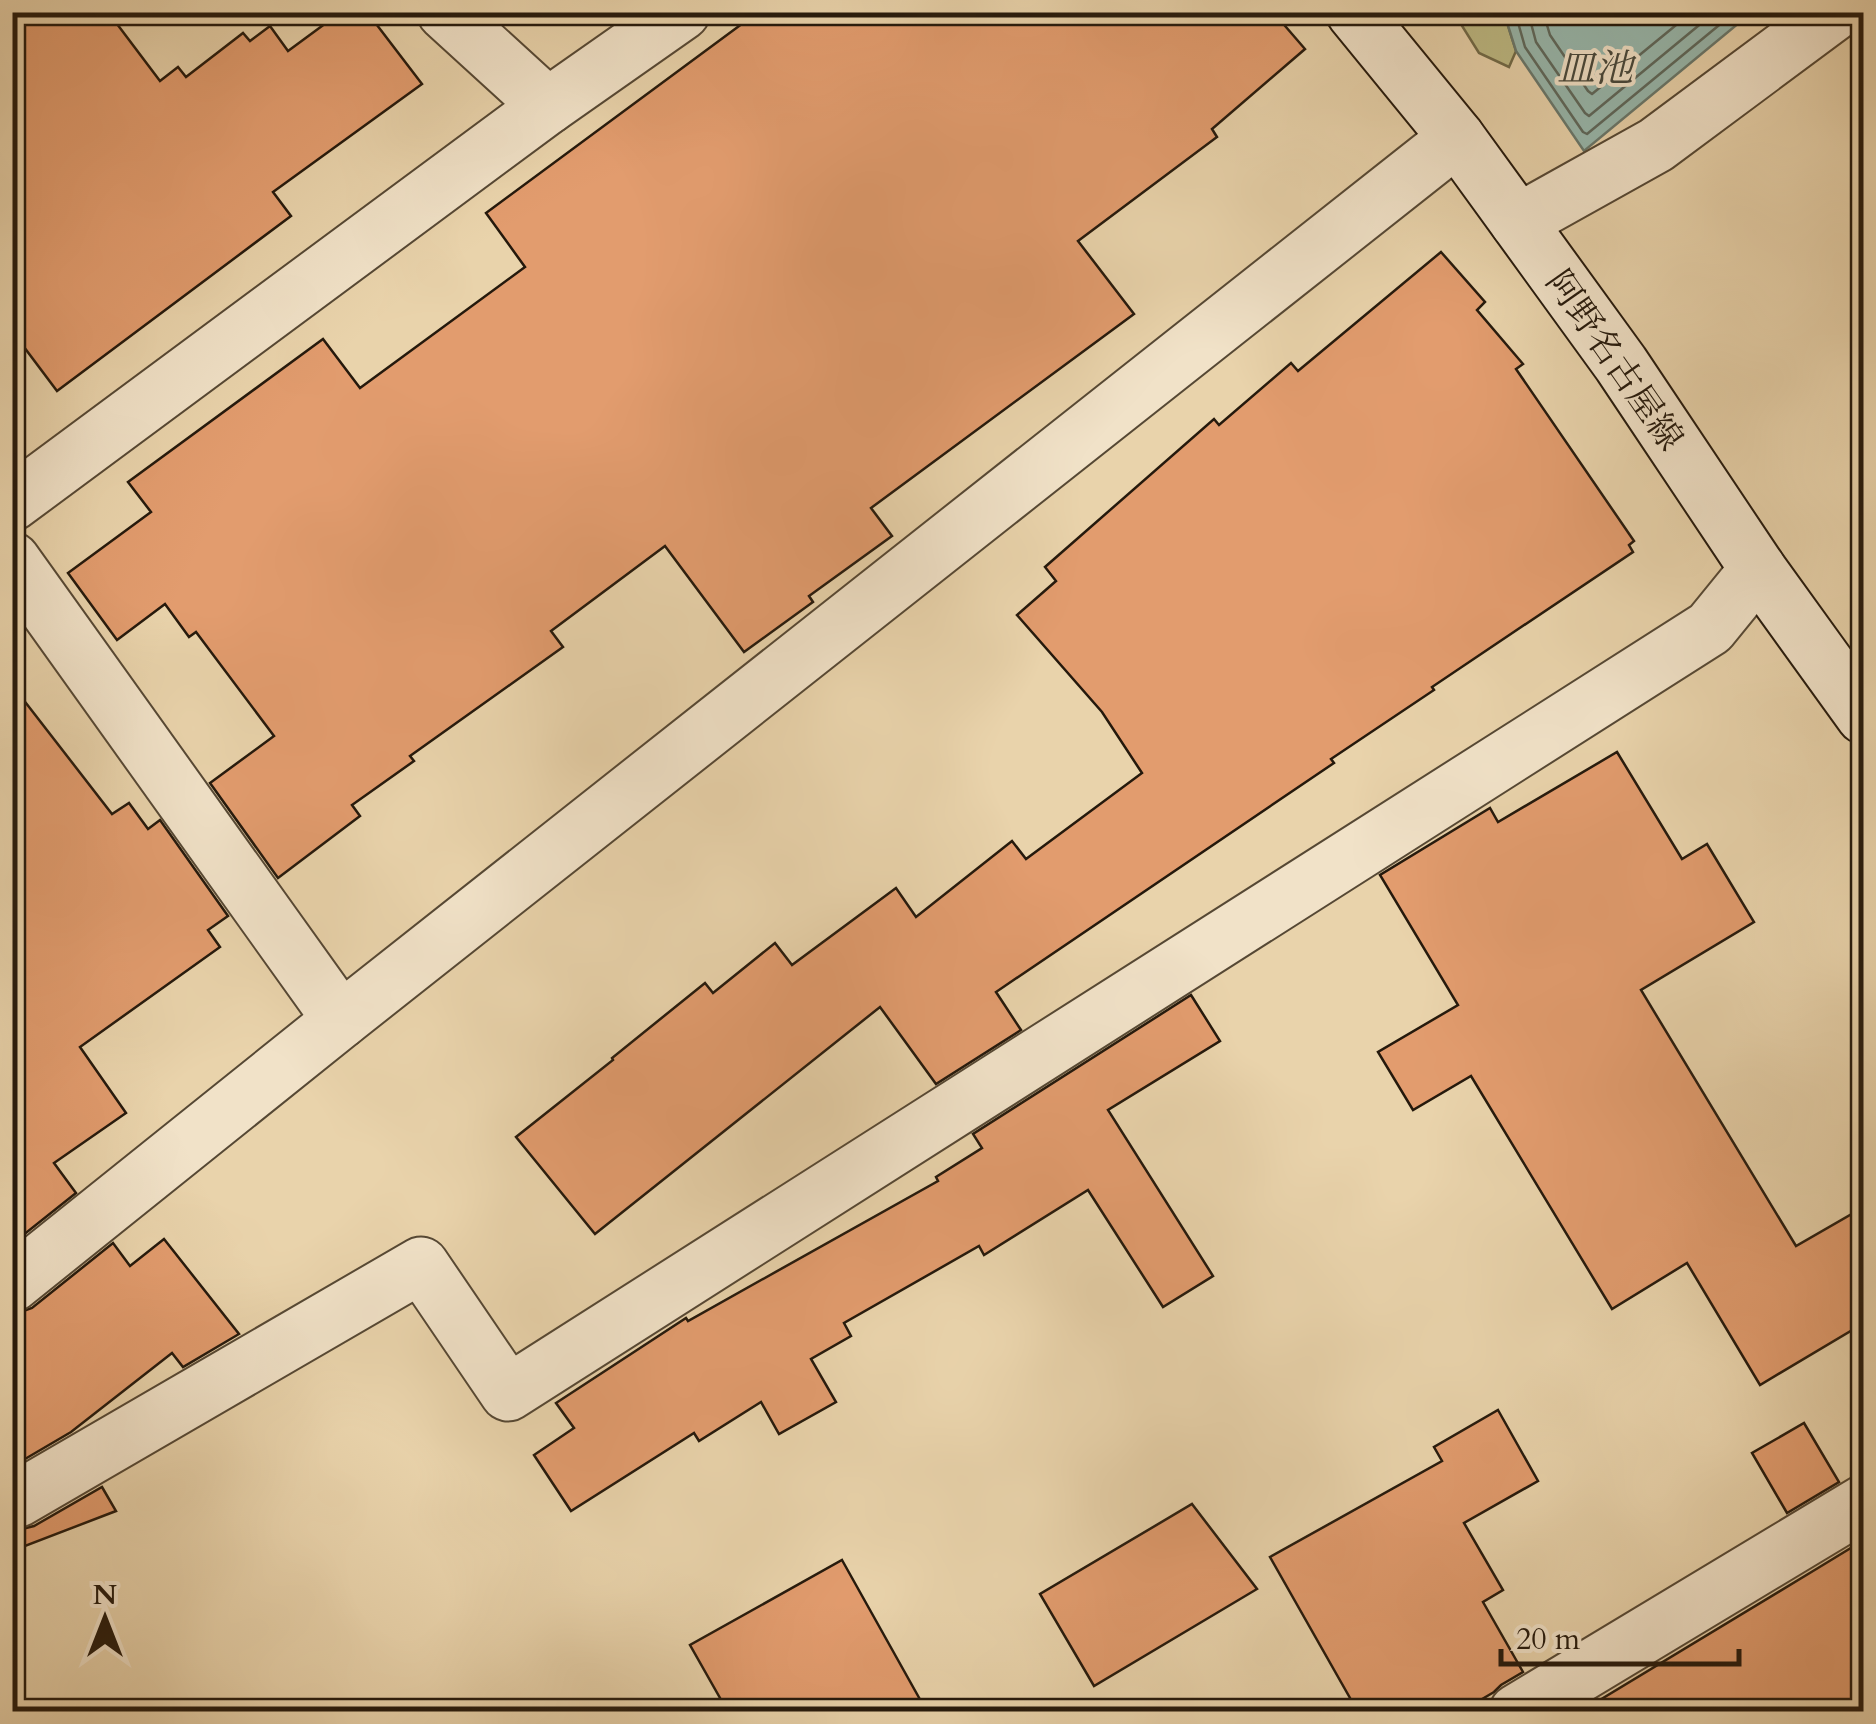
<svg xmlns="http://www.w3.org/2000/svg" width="1876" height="1724" viewBox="0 0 1876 1724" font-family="Cardo,'Noto Serif JP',serif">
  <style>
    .green { fill: #bdba84; stroke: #716a48; stroke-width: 2.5 }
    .water { fill: #97b7ac; stroke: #69786c; stroke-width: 2.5 }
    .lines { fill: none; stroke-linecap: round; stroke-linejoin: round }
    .shore { stroke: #5e685c; stroke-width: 2.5 }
    .building { fill: #e29c6e; stroke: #25190c; stroke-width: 2.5 }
    .street-casing { stroke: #564834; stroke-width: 59 }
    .secondary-casing { stroke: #25190c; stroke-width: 59 }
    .street { stroke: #f1e2c8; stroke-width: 55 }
    .secondary { stroke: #f1e2c8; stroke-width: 55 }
    .labels { text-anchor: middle; stroke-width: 8; stroke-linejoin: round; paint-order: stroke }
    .street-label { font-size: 35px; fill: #25190c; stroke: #f1e2c8 }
    .water-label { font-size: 38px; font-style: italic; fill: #47483c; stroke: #f1e2c8 }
  </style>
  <rect width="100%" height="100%" fill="#e9d3ab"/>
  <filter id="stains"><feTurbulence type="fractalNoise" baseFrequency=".002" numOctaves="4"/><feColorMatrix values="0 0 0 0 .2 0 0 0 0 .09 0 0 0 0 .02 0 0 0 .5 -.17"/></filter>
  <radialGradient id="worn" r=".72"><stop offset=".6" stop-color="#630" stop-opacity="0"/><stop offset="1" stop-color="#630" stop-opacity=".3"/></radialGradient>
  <!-- green -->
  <path class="green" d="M 1454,13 L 1504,13 L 1516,51 L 1509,67 L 1479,53 Z"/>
  <!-- water -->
  <path class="water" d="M 1504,13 L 1504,12 L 1751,13 L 1584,151 L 1516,51 Z"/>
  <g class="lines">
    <!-- shore -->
    <g class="shore">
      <path d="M 1515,12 L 1525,47 L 1583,132 L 1587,134 L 1735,12"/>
      <path d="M 1528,12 L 1536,42 L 1585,113 L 1589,116 L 1715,12"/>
      <path d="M 1543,12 L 1550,35 L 1588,91 L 1592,94 L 1692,12"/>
    </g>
  </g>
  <!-- building -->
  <g class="building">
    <path d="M 12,12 L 108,12 L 160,81 L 178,67 L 186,77 L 243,33 L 250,41 L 270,26 L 288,51 L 341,12 L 367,12 L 422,84 L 273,192 L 291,216 L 57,391 L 12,331 Z"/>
    <path d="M 758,12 L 1273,12 L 1305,49 L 1212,129 L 1217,137 L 1078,241 L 1134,314 L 871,508 L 892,536 L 809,596 L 813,602 L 744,652 L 665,546 L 551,631 L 563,647 L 410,756 L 414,761 L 352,805 L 360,816 L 278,878 L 210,783 L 274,736 L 196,632 L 189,637 L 165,604 L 117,640 L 68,573 L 151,512 L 128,482 L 323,339 L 360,388 L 525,267 L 486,213 Z"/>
    <path d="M 1441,252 L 1485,302 L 1477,310 L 1523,364 L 1516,369 L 1634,541 L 1629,545 L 1633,552 L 1432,687 L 1434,690 L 1331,759 L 1334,763 L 996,992 L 1021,1030 L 936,1084 L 880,1007 L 595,1234 L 516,1137 L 613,1060 L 612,1058 L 705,983 L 713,993 L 775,943 L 792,965 L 896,888 L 916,917 L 1012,841 L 1026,859 L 1142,773 L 1102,712 L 1017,615 L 1056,581 L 1045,567 L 1214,419 L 1219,425 L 1291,363 L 1298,371 Z"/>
    <path d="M 12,685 L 112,814 L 129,803 L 148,829 L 160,820 L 228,916 L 208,930 L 220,947 L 80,1047 L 126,1113 L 54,1163 L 76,1193 L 12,1244 Z"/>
    <path d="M 1617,752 L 1682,859 L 1707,844 L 1754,922 L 1641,990 L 1796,1246 L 1864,1207 L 1864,1323 L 1760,1385 L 1687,1263 L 1612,1309 L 1471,1076 L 1413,1110 L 1378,1052 L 1458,1005 L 1380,875 L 1490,808 L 1498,822 Z"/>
    <path d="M 1191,995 L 1220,1041 L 1108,1110 L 1213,1276 L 1163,1307 L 1088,1190 L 984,1255 L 979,1246 L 844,1323 L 851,1336 L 811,1359 L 836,1402 L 779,1434 L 761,1402 L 699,1441 L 694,1433 L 571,1511 L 534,1455 L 574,1428 L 556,1403 L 686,1318 L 688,1321 L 938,1181 L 936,1177 L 982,1148 L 973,1134 Z"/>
    <path d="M 164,1239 L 239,1334 L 183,1367 L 172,1353 L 71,1432 L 25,1459 L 12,1456 L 12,1315 L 32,1308 L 113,1243 L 130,1266 Z"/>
    <path d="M 1498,1410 L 1538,1481 L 1464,1523 L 1503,1590 L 1483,1602 L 1523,1672 L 1501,1685 L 1494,1692 L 1460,1712 L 1358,1712 L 1270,1557 L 1442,1461 L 1434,1447 Z"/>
    <path d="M 1804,1423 L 1839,1482 L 1787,1513 L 1752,1453 Z"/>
    <path d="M 102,1487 L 116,1511 L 12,1551 L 12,1529 L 18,1530 L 34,1526 Z"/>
    <path d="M 1192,1504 L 1257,1589 L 1094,1686 L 1040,1594 Z"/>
    <path d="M 1864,1540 L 1864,1712 L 1580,1712 L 1818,1568 Z"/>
    <path d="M 842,1560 L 927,1712 L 728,1712 L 690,1645 Z"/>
  </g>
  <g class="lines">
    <defs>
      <g id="street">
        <path d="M 445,12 L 548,106"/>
        <path d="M 1518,222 L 1656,145 L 1835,12"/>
        <path d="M 12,503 L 548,106 L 682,12"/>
        <path d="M 12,560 L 341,1020"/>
        <path d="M 12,1284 L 341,1020 L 1457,138"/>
        <path d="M 12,1487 L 18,1499 C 153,1422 286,1342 421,1265 L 508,1393 L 1710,628 L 1758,569"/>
        <path d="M 1517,1712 L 1864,1503"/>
      </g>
      <path id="secondary" d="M 1354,12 L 1457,138 L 1621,364 L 1758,569 L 1864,716"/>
    </defs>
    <!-- street casing -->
    <use href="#street" class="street-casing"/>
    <!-- secondary casing -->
    <use href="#secondary" class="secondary-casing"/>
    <!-- street -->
    <use href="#street" class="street"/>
    <!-- secondary -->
    <use href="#secondary" class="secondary"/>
  </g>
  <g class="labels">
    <!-- street labels -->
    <g class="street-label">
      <text transform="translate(1615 360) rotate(55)" y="12">阿野名古屋線</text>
    </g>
    <!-- water labels -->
    <g class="water-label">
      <text x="1595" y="81">皿池</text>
    </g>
  </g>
  <!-- margin -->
  <rect width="1876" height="1724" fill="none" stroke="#e9d3ab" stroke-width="50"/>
  <rect x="15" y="15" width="1846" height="1694" fill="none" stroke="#25190c" stroke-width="5"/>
  <rect x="25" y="25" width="1826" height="1674" fill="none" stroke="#25190c" stroke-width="2.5"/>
  <!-- north arrow -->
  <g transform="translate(105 1619)" stroke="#f1e2c8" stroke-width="8" paint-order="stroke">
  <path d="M0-8L18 38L0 25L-18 38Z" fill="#25190c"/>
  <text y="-15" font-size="28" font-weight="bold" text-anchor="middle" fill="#25190c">N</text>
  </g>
  <!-- scale -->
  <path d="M1501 1649v15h238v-15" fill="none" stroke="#25190c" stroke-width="5"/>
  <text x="1516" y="1649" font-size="30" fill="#25190c" stroke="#f1e2c8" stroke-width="8" paint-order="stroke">20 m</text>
  <rect width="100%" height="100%" filter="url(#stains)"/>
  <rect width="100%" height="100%" fill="url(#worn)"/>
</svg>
